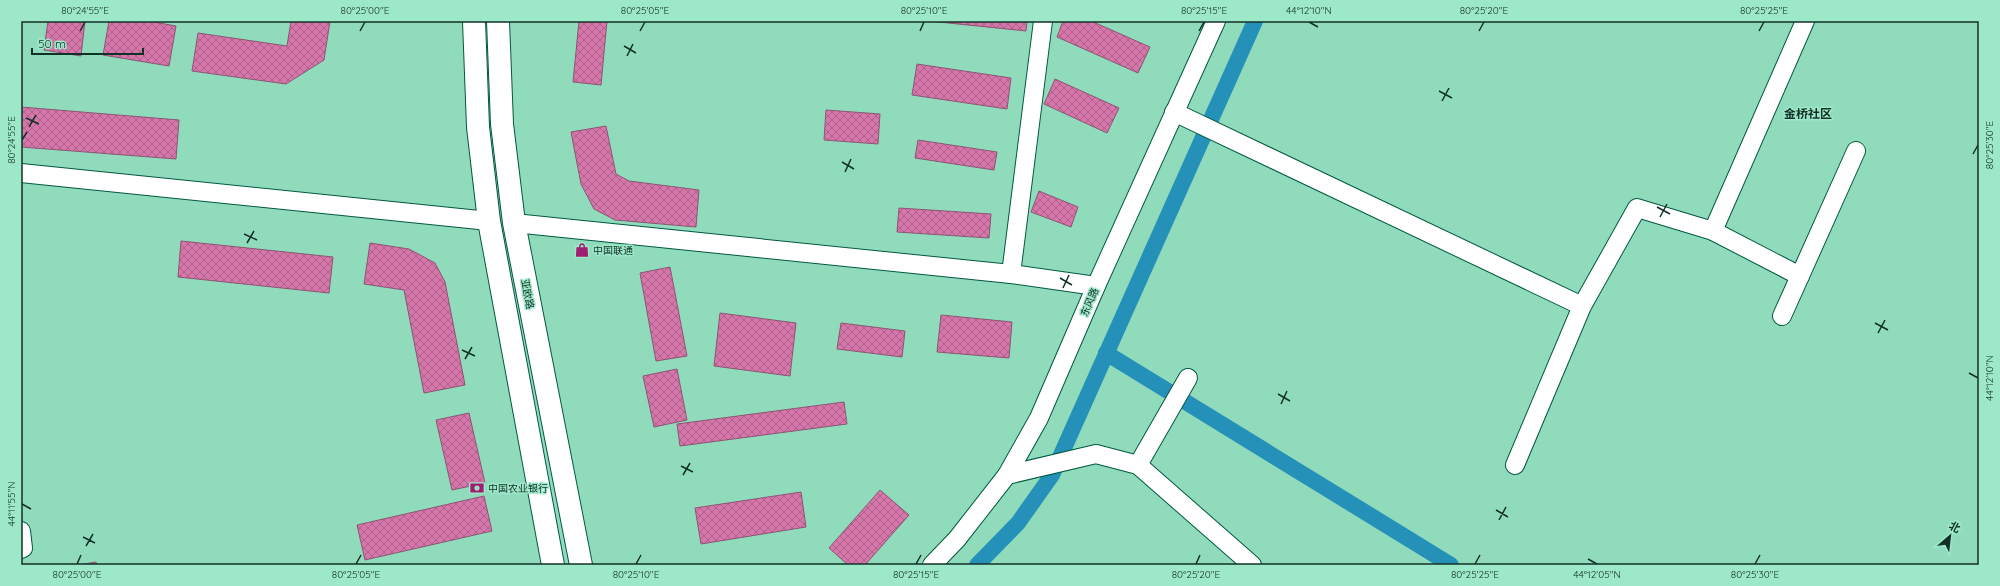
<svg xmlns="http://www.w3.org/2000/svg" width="2000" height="586" viewBox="0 0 2000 586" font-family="Quicksand,'Noto Sans SC',sans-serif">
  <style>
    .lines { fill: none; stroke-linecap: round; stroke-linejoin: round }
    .canal { stroke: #2691b8; stroke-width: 16 }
    .building { fill: url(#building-cross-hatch); stroke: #8c5472 }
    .minor-casing { stroke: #005941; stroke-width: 20 }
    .highway-casing { stroke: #005941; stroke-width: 24 }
    .minor { stroke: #fff; stroke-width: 18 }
    .highway { stroke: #fff; stroke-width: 22 }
    .ticks { fill: none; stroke: #123126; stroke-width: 1.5 }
    .labels { text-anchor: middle; stroke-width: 3; stroke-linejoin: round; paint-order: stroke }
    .poi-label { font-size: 10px; fill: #123126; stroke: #9ee8ca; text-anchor: start }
    .street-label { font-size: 10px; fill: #123126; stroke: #9ee8ca }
    .quarter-label { font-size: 12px; font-weight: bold; fill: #123126; stroke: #9ee8ca }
    .neatline { fill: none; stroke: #123126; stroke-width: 1.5 }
    .ticks-label { font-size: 10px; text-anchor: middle; fill: #123126 }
  </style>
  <defs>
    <pattern id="building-cross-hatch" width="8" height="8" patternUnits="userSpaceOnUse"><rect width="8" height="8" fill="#d676aa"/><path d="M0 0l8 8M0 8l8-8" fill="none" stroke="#ac618a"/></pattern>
  </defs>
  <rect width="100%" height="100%" fill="#91dbbd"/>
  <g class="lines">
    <!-- canal -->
    <g class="canal">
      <path d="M 1106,353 L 1451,565"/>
      <path d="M 977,565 L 1018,523 L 1052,475 L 1255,21"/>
    </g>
  </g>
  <!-- building -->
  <g class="building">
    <path d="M 48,21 L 85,21 L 81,56 L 44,50 Z"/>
    <path d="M 109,21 L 148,21 L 176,26 L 169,66 L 103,55 Z"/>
    <path d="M 291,21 L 330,21 L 324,60 L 286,84 L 192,71 L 198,33 L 287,46 Z"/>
    <path d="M 579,21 L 607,21 L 601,85 L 573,82 Z"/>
    <path d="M 929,21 L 1027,21 L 1026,31 Z"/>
    <path d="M 1063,21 L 1091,21 L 1150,47 L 1138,73 L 1057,37 Z"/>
    <path d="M 917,64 L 1011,78 L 1007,109 L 912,95 Z"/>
    <path d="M 1055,79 L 1119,108 L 1107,133 L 1044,104 Z"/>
    <path d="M 21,107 L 179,120 L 176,159 L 21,147 Z"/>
    <path d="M 826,110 L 880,114 L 878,144 L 824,140 Z"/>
    <path d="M 606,126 L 616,174 L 629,181 L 699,190 L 696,227 L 615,220 L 594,209 L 581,184 L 571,132 Z"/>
    <path d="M 918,140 L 997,152 L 994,170 L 915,158 Z"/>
    <path d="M 1039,191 L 1078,207 L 1071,227 L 1031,212 Z"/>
    <path d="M 899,208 L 991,214 L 989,238 L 897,232 Z"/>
    <path d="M 181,241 L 333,257 L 329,293 L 178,277 Z"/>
    <path d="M 370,243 L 409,249 L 435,263 L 445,282 L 465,385 L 424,393 L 404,290 L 364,284 Z"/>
    <path d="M 670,267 L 687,356 L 656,361 L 640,273 Z"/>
    <path d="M 720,313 L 796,323 L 790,376 L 714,366 Z"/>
    <path d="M 941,315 L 1012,322 L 1009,358 L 937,352 Z"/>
    <path d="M 841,323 L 905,331 L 902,357 L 837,349 Z"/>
    <path d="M 677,369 L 687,420 L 654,427 L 643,376 Z"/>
    <path d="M 844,402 L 847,424 L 680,446 L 677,424 Z"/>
    <path d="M 469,413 L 485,483 L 452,490 L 436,420 Z"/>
    <path d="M 880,490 L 909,515 L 865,565 L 848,565 L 829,548 Z"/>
    <path d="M 801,492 L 806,527 L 701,544 L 695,508 Z"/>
    <path d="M 484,496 L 492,531 L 365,560 L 357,525 Z"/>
    <path d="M 96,562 L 97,565 L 79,565 Z"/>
  </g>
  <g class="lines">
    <defs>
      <g id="minor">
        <path d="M 1174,112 L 1582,306"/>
        <path d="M 21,173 L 489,221"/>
        <path d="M 514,223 L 1011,274 L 1096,286"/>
        <path d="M 1713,231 L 1805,21"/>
        <path d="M 1011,274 L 1043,21"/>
        <path d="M 1782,316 L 1856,151"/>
        <path d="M 1138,465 L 1188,378"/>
        <path d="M 1515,465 L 1582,306 L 1637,208 L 1713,231 L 1800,276"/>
        <path d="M 1007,475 L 1096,454 L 1138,465 L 1252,565"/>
        <path d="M 21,531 L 23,548 L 21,549"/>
        <path d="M 932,565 L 957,539 L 1007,475 L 1039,418 L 1096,286 L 1216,21"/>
      </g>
      <g id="highway">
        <path d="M 474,21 L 478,127 L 489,221 L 553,565"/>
        <path d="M 498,21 L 502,124 L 514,223 L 581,565"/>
      </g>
    </defs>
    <!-- minor casing -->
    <use href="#minor" class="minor-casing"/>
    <!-- highway casing -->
    <use href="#highway" class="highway-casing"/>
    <!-- minor -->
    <use href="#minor" class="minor"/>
    <!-- highway -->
    <use href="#highway" class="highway"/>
  </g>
  <!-- ticks -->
  <path class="ticks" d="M 1309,22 L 1318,27M 80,31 L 85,22M 360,31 L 365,22M 640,31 L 645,22M 920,31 L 924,22M 1199,31 L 1204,22M 1479,31 L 1484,22M 1759,31 L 1764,22M 624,46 L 636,53M 627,56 L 633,44M 1439,91 L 1452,98M 1442,101 L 1449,88M 26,118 L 39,124M 29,127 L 36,115M 22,140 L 27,132M 1973,154 L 1978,145M 842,162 L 854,169M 845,172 L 851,159M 1657,207 L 1670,214M 1660,217 L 1667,204M 244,234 L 257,240M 247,243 L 254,231M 1060,278 L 1072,285M 1063,288 L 1069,275M 1875,323 L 1888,330M 1878,333 L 1885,320M 462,350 L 475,356M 465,359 L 472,347M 1969,373 L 1978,378M 1278,394 L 1290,401M 1281,404 L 1287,391M 681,466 L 693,472M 683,475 L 690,463M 22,504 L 31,509M 1496,510 L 1508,517M 1499,520 L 1506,507M 83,537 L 95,543M 86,546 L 93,534M 1588,559 L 1597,564M 77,564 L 81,555M 356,564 L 361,555M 636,564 L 641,555M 916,564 L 921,555M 1196,564 L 1200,555M 1475,564 L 1480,555M 1755,564 L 1760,555"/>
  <!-- icons -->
  <defs>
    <symbol id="shop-bare" viewBox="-9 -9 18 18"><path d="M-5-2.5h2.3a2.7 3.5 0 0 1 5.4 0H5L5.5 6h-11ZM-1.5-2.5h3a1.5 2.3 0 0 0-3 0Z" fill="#9f1e71" stroke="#9ee8ca" stroke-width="2.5" paint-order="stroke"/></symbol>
    <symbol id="bank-bare" viewBox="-9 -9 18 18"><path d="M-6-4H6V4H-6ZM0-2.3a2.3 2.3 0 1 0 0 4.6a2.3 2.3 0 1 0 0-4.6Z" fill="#9f1e71" stroke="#9ee8ca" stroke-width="2.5" paint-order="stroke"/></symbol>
  </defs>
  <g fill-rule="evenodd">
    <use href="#shop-bare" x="572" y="240" width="20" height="20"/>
    <use href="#bank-bare" x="467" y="478" width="20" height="20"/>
  </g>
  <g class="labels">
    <!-- poi labels -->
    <g class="poi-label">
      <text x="593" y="254">中国联通</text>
      <text x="488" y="492">中国农业银行</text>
    </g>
    <!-- street labels -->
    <g class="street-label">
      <text transform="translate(528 294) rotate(79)" y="4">亚欧路</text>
      <text transform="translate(1089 302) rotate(-67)" y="4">东风路</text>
    </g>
    <!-- quarter labels -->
    <g class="quarter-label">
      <text x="1808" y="118">金桥社区</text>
    </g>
  </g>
  <!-- border -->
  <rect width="2000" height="586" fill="none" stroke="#9ee8ca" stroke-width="44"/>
  <!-- north arrow -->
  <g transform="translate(1950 536) rotate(28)" stroke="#9ee8ca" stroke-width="3" paint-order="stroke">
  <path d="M0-3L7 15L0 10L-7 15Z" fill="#123126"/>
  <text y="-6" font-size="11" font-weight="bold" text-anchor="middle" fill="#123126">北</text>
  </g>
  <!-- scale -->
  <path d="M32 48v6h111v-6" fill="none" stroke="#123126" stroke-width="2"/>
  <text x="38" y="48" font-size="12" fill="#123126" stroke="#9ee8ca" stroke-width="3" paint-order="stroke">50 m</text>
  <rect x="22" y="22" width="1956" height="542" class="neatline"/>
  <g class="ticks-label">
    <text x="85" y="14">80°24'55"E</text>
    <text x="365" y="14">80°25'00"E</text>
    <text x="645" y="14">80°25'05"E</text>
    <text x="924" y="14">80°25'10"E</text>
    <text x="1204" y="14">80°25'15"E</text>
    <text x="1309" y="14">44°12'10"N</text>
    <text x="1484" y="14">80°25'20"E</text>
    <text x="1764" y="14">80°25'25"E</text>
    <text transform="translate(11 140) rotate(-90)" y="4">80°24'55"E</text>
    <text transform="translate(1989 145) rotate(-90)" y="4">80°25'30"E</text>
    <text transform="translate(1989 378) rotate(-90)" y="4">44°12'10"N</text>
    <text transform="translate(11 504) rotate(-90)" y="4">44°11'55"N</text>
    <text x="77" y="578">80°25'00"E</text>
    <text x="356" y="578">80°25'05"E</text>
    <text x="636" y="578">80°25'10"E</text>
    <text x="916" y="578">80°25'15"E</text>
    <text x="1196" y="578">80°25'20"E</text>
    <text x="1475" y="578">80°25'25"E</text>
    <text x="1597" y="578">44°12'05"N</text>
    <text x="1755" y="578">80°25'30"E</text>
  </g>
</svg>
